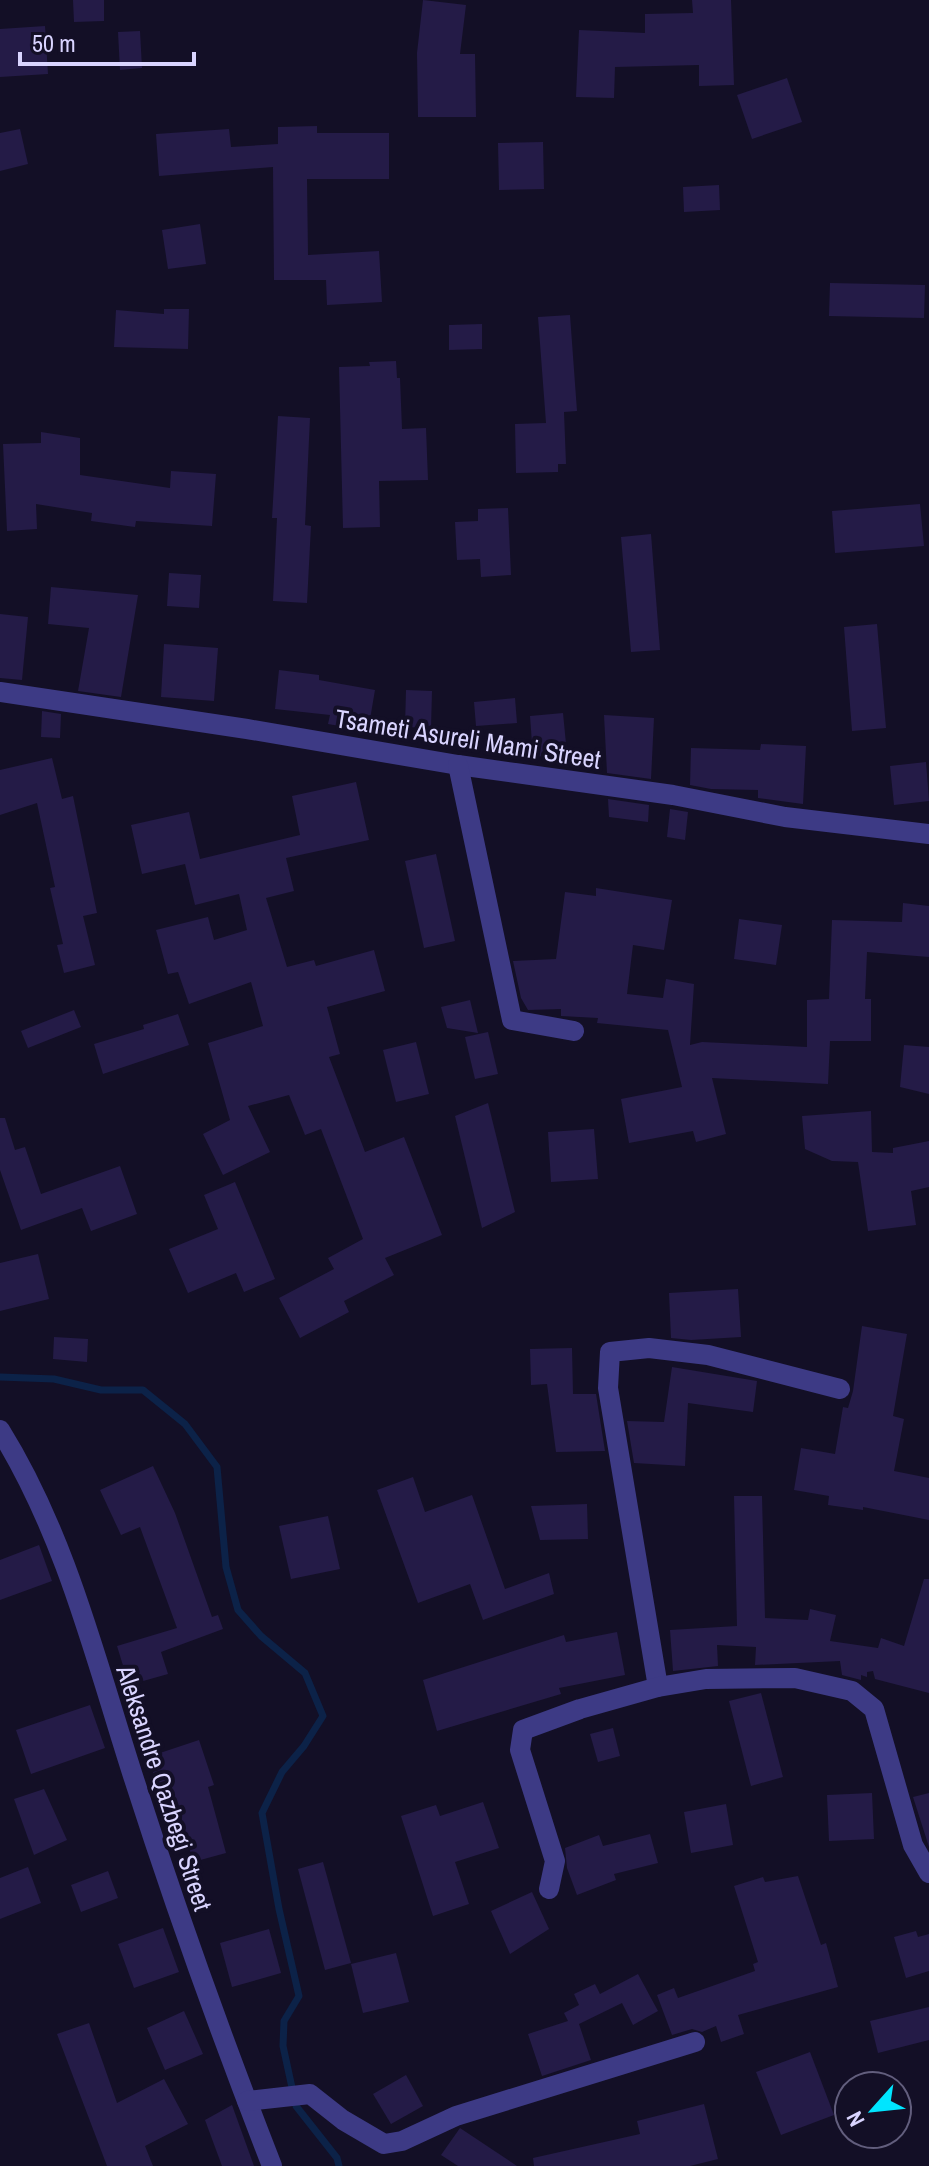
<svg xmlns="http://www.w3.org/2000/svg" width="929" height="2166" viewBox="0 0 929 2166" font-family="'Archivo Narrow',sans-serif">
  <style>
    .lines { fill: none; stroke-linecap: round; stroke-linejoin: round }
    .stream { stroke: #0c2248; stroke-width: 7 }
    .building { fill: #241b47 }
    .minor { stroke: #3d3a85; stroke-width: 20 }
    .labels { text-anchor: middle; stroke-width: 8; stroke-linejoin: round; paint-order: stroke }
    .street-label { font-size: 26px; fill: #d9d4ff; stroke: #130f26 }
  </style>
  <rect width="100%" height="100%" fill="#130f26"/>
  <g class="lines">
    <!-- stream -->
    <path class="stream" d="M 0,1377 L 54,1379 L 101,1390 L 143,1390 L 185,1424 L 217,1467 L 226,1567 L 238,1610 L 261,1636 L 305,1673 L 323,1716 L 304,1746 L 282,1772 L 262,1813 L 279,1909 L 299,1996 L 284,2021 L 283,2046 L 296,2106 L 337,2158 L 339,2166"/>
  </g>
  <!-- building -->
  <g class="building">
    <path d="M 73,0 L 104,0 L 104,21 L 74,22 Z"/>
    <path d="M 423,0 L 466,5 L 460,54 L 475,54 L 476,117 L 418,117 L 417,53 Z"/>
    <path d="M 692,0 L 731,0 L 734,85 L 699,86 L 699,65 L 615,67 L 614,98 L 576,97 L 579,30 L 645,33 L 645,14 L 693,13 Z"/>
    <path d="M 45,26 L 48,74 L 0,77 L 0,29 Z"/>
    <path d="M 140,31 L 142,68 L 120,70 L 118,32 Z"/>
    <path d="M 787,78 L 802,122 L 752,139 L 737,95 Z"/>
    <path d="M 317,126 L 317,133 L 389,133 L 389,179 L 307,179 L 308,255 L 379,251 L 382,302 L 327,305 L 326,280 L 274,280 L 273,167 L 159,176 L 156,134 L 229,129 L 231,147 L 278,144 L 278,127 Z"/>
    <path d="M 20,129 L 28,164 L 0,171 L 0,133 Z"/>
    <path d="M 543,142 L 544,189 L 499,190 L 498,143 Z"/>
    <path d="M 719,185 L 720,210 L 684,212 L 683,187 Z"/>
    <path d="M 200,224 L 206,264 L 168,269 L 162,230 Z"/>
    <path d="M 830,283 L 925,285 L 924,318 L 829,316 Z"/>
    <path d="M 164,309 L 189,309 L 188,349 L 114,347 L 116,310 L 164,314 Z"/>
    <path d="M 570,315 L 577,411 L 564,412 L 566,464 L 558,464 L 558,472 L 516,473 L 515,424 L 546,423 L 538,317 Z"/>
    <path d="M 482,324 L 482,349 L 449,350 L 449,325 Z"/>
    <path d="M 396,361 L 397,378 L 400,378 L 402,429 L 426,428 L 428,480 L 379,481 L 380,527 L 343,528 L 339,367 L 370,366 L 369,362 Z"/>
    <path d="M 278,416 L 310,418 L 305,525 L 311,526 L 307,603 L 273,601 L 277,518 L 272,518 Z"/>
    <path d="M 41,432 L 80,438 L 80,475 L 170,488 L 171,471 L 216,474 L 212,526 L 136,521 L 135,527 L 91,521 L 92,513 L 36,504 L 37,529 L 7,531 L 3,444 L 41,443 Z"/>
    <path d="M 920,504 L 924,546 L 835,553 L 832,511 Z"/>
    <path d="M 508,508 L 511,575 L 481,577 L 480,559 L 457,560 L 455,522 L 478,521 L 478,509 Z"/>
    <path d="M 651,534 L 660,650 L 631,652 L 621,537 Z"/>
    <path d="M 169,573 L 201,575 L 199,608 L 167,606 Z"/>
    <path d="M 51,587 L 138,595 L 121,697 L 78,691 L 89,628 L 48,624 Z"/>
    <path d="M 0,614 L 28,617 L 22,680 L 0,678 Z"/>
    <path d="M 877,624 L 886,728 L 852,731 L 844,627 Z"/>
    <path d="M 164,644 L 218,648 L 214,701 L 161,697 Z"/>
    <path d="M 279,670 L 319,675 L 319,680 L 375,690 L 368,731 L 328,724 L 330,715 L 275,709 Z"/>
    <path d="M 406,690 L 432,691 L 431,728 L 405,727 Z"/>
    <path d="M 515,698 L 517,723 L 476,726 L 474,702 Z"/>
    <path d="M 42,711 L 61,714 L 60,738 L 41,737 Z"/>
    <path d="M 563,713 L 567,754 L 533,757 L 530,716 Z"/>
    <path d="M 604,715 L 654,718 L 651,779 L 607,773 Z"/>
    <path d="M 761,744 L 806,746 L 803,804 L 758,798 L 758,790 L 711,789 L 690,785 L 691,748 L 760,750 Z"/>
    <path d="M 52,758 L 62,799 L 73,796 L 97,913 L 83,916 L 95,965 L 64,973 L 57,945 L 63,944 L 50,888 L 55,887 L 37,803 L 0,815 L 0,770 Z"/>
    <path d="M 926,762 L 929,801 L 894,805 L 890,766 Z"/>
    <path d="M 356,782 L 369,840 L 286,858 L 294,891 L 266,898 L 287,967 L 314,960 L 316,966 L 374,950 L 385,991 L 327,1007 L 340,1054 L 329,1057 L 365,1152 L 404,1137 L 442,1235 L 385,1258 L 394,1275 L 344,1301 L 349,1312 L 300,1338 L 279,1298 L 334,1269 L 328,1258 L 363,1239 L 321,1129 L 305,1135 L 289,1095 L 248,1106 L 270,1152 L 223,1175 L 203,1134 L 230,1120 L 208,1043 L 263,1026 L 251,982 L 189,1004 L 178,972 L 168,974 L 156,930 L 208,917 L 214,940 L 247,930 L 239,894 L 195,905 L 185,864 L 142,874 L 131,825 L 189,812 L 200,859 L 300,835 L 292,796 Z"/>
    <path d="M 608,799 L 649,805 L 648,822 L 609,817 Z"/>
    <path d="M 670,809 L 688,812 L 685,840 L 667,837 Z"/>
    <path d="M 436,854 L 455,941 L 424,948 L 405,861 Z"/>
    <path d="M 596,888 L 672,900 L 664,950 L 633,945 L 627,994 L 663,998 L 666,979 L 694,984 L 690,1045 L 702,1042 L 807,1047 L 807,1000 L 829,999 L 832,920 L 902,922 L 903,903 L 929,906 L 929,957 L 867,952 L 865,999 L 871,999 L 871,1041 L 830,1041 L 828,1084 L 712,1078 L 726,1134 L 696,1142 L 693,1131 L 629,1143 L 621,1099 L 682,1087 L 668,1030 L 597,1023 L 598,1018 L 561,1016 L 561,1009 L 528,1010 L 521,998 L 513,961 L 556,959 L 565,892 L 596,896 Z"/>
    <path d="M 739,919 L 782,925 L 776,965 L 734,959 Z"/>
    <path d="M 470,1000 L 478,1033 L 447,1028 L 441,1007 Z"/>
    <path d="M 74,1010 L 81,1027 L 28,1048 L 21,1031 Z"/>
    <path d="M 178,1014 L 189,1045 L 103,1074 L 94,1044 L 144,1029 L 143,1025 Z"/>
    <path d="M 488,1032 L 498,1074 L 475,1079 L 465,1037 Z"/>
    <path d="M 416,1042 L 429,1094 L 396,1102 L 383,1050 Z"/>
    <path d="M 904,1045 L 929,1047 L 929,1094 L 900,1087 Z"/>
    <path d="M 488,1103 L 515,1212 L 482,1228 L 455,1116 Z"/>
    <path d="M 871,1111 L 872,1152 L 893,1153 L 893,1148 L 929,1141 L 929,1187 L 911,1191 L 916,1225 L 868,1231 L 858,1162 L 832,1161 L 805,1149 L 802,1116 Z"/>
    <path d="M 0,1118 L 5,1118 L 15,1150 L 25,1147 L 41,1194 L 120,1166 L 137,1214 L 91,1231 L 82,1208 L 21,1230 L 0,1170 Z"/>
    <path d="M 594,1129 L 598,1179 L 551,1182 L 548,1132 Z"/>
    <path d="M 235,1182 L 275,1279 L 244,1292 L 236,1273 L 188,1293 L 169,1249 L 218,1229 L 204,1195 Z"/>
    <path d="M 38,1254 L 49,1299 L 0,1311 L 0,1263 Z"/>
    <path d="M 738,1289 L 741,1337 L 691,1340 L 671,1338 L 669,1293 Z"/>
    <path d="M 862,1326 L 907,1334 L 893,1416 L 904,1419 L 894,1471 L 929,1478 L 929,1520 L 863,1507 L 863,1510 L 828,1505 L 829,1496 L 794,1490 L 801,1448 L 835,1454 L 843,1407 L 848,1408 L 853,1391 Z"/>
    <path d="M 54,1337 L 88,1339 L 87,1362 L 53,1359 Z"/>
    <path d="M 572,1348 L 573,1394 L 596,1394 L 605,1451 L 556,1452 L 547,1384 L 531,1385 L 530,1349 Z"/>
    <path d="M 672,1367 L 757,1381 L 753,1412 L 688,1403 L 685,1466 L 634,1463 L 627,1421 L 664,1422 Z"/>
    <path d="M 153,1466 L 175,1513 L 212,1617 L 218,1615 L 223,1629 L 161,1652 L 168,1674 L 129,1685 L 117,1646 L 177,1628 L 140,1527 L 121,1535 L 100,1490 Z"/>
    <path d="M 413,1477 L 425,1512 L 472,1495 L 505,1589 L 549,1573 L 554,1594 L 483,1620 L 470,1584 L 418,1603 L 377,1490 Z"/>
    <path d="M 734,1496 L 762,1496 L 765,1618 L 808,1620 L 810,1609 L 836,1615 L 830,1641 L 878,1648 L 881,1638 L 904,1646 L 924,1579 L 929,1579 L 929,1693 L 875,1679 L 873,1671 L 867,1672 L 867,1677 L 861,1675 L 861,1680 L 842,1675 L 840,1661 L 755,1665 L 756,1647 L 717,1645 L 718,1666 L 673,1671 L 670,1630 L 737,1626 Z"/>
    <path d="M 587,1504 L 588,1539 L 540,1540 L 531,1506 Z"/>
    <path d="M 328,1516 L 340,1569 L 291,1579 L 279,1526 Z"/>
    <path d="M 39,1545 L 52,1581 L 0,1600 L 0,1560 Z"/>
    <path d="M 617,1632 L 625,1675 L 559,1688 L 561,1694 L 437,1731 L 423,1680 L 564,1635 L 566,1642 Z"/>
    <path d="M 761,1693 L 783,1777 L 751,1786 L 729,1701 Z"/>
    <path d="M 90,1705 L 105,1748 L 31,1774 L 16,1730 Z"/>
    <path d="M 613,1728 L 620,1756 L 598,1762 L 590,1734 Z"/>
    <path d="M 199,1740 L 214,1785 L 208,1787 L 226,1853 L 193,1862 L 176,1798 L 163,1802 L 148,1757 Z"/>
    <path d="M 44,1789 L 67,1840 L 34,1855 L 14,1799 Z"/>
    <path d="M 872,1793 L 874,1839 L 829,1841 L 827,1795 Z"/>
    <path d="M 929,1793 L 929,1847 L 913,1797 Z"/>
    <path d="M 483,1802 L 499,1848 L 455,1862 L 469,1904 L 433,1916 L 401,1816 L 436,1805 L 440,1816 Z"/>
    <path d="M 726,1804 L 733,1845 L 691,1853 L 684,1812 Z"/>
    <path d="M 650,1834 L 658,1863 L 614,1874 L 616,1880 L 577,1895 L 567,1868 L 565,1848 L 599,1835 L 603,1846 Z"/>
    <path d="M 323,1862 L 351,1963 L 325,1970 L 298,1869 Z"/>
    <path d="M 28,1867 L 41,1903 L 0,1919 L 0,1878 Z"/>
    <path d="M 108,1871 L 118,1898 L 81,1912 L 71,1885 Z"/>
    <path d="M 798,1876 L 821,1945 L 826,1943 L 838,1987 L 738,2015 L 744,2034 L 721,2042 L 716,2026 L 702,2032 L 692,2029 L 672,2035 L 657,1995 L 674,1988 L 678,1998 L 755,1971 L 753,1964 L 758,1962 L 734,1886 L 763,1877 L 765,1882 Z"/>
    <path d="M 532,1892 L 549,1929 L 510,1954 L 491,1911 Z"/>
    <path d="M 163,1928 L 179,1972 L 134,1988 L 118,1944 Z"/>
    <path d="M 269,1929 L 281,1973 L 232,1987 L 220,1943 Z"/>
    <path d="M 916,1931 L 918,1937 L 929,1934 L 929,1971 L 906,1978 L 894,1937 Z"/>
    <path d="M 396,1953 L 409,2002 L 363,2013 L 351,1964 Z"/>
    <path d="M 638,1974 L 658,2011 L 633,2025 L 622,2003 L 579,2024 L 591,2060 L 542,2076 L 528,2034 L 568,2021 L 564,2013 L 579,2005 L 574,1994 L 595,1984 L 600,1994 Z"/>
    <path d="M 929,2007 L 929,2040 L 878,2053 L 870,2021 Z"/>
    <path d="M 184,2011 L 203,2054 L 165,2070 L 147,2028 Z"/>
    <path d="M 89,2023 L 117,2103 L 164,2079 L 188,2124 L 145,2146 L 153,2166 L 107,2166 L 57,2034 Z"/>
    <path d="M 810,2052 L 834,2115 L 781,2135 L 756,2072 Z"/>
    <path d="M 406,2075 L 423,2106 L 391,2124 L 373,2094 Z"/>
    <path d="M 704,2104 L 718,2159 L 690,2166 L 534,2166 L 533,2158 L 640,2134 L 637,2121 Z"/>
    <path d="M 232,2105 L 254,2166 L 222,2166 L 205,2120 Z"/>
    <path d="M 460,2128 L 517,2166 L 458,2166 L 441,2155 Z"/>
  </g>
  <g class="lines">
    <!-- minor -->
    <g class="minor">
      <path d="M 0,692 L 247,729 L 458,765 L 673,795 L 785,817 L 929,834"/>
      <path d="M 458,765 L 512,1020 L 574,1031"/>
      <path d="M 0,1430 C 66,1536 96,1661 134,1779 C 176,1910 222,2038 272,2166"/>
      <path d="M 658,1687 L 608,1388 L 610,1352 L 649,1348 L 708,1355 L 840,1389"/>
      <path d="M 549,1889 L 555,1861 L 520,1750 L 523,1730 L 580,1709 L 658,1687 L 706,1679 L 795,1678 L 852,1691 L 874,1709 L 913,1845 L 929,1873"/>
      <path d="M 247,2101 L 310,2094 L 343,2120 L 384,2144 L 402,2141 L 456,2116 L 695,2042"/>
    </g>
  </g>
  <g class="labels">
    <!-- street labels -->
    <g class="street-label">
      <text transform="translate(468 739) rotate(9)" y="9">Tsameti Asureli Mami Street</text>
      <text transform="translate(164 1788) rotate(72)" y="9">Aleksandre Qazbegi Street</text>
    </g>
  </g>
  <!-- north arrow -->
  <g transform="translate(873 2110) rotate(243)"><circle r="38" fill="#130f26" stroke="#625e7d" stroke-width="2"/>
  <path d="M0-6L14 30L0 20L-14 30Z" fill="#00e5ff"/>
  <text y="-12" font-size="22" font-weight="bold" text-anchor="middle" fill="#d9d4ff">N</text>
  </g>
  <!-- scale -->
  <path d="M20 52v12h174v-12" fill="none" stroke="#d9d4ff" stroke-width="4"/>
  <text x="32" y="52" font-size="24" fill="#d9d4ff" stroke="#130f26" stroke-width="6" paint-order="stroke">50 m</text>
</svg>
